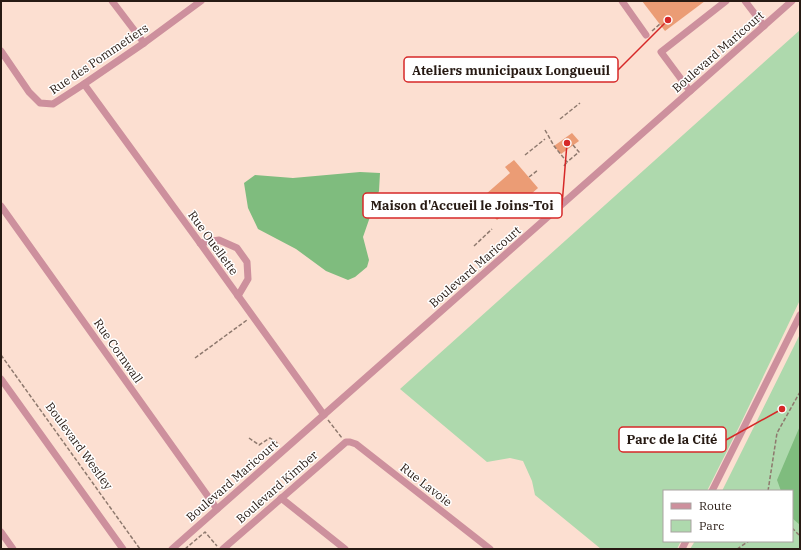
<svg xmlns="http://www.w3.org/2000/svg" width="801" height="550" viewBox="0 0 801 550" font-family="'IBM Plex Serif',serif">
  <style>
    .green { fill: #aed9ad }
    .forest { fill: #7fbc7e }
    .building { fill: #eb9c75 }
    .lines { fill: none; stroke-linecap: round; stroke-linejoin: round }
    .path { stroke: #8e796e; stroke-width: 1.5; stroke-dasharray: 4 2; stroke-linecap: butt }
    .minor { stroke: #cd909d; stroke-width: 7 }
    .labels { text-anchor: middle; stroke-width: 3; stroke-linejoin: round; paint-order: stroke }
    .street-label { font-size: 12px; fill: #271a13; stroke: #fff }
    .leader { fill: none; stroke: #d62828; stroke-width: 1.5 }
    .callout-dot { fill: #d62828; stroke: #fff; stroke-width: 1.5 }
    .callout { fill: #fff; stroke: #d62828; stroke-width: 1.5 }
    .callout-label { font-size: 13px; text-anchor: middle; font-weight: bold; fill: #271a13 }
  </style>
  <rect width="100%" height="100%" fill="#fcdfd1"/>
  <!-- green -->
  <g class="green">
    <path d="M 800,30 L 800,300 L 739,427 L 707,491 L 664,491 L 664,541 L 681,541 L 677,549 L 601,549 L 535,495 L 532,481 L 523,461 L 510,458 L 487,462 L 400,389 Z"/>
    <path d="M 800,334 L 800,549 L 690,549 L 695,541 L 792,541 L 792,491 L 722,491 Z"/>
  </g>
  <!-- forest -->
  <g class="forest">
    <path d="M 360,172 L 380,173 L 379,191 L 363,237 L 369,260 L 367,267 L 355,277 L 348,280 L 326,271 L 296,249 L 258,229 L 248,208 L 244,183 L 255,175 L 293,178 Z"/>
    <path d="M 800,426 L 800,525 L 792,518 L 792,491 L 781,491 L 777,480 Z"/>
  </g>
  <!-- building -->
  <g class="building">
    <path d="M 642,1 L 705,1 L 665,31 Z"/>
    <path d="M 572,133 L 579,141 L 561,154 L 554,146 Z"/>
    <path d="M 514,160 L 538,188 L 530,195 L 527,193 L 497,220 L 478,201 L 510,173 L 505,167 Z"/>
  </g>
  <g class="lines">
    <!-- path -->
    <g class="path">
      <path d="M 652,31 L 660,24"/>
      <path d="M 560,119 L 580,103"/>
      <path d="M 545,130 L 554,146 L 567,162 L 579,152 L 573,145"/>
      <path d="M 525,155 L 545,139"/>
      <path d="M 564,166 L 567,162"/>
      <path d="M 529,177 L 538,170"/>
      <path d="M 475,210 L 483,205"/>
      <path d="M 474,246 L 492,229"/>
      <path d="M 470,267 L 474,271"/>
      <path d="M 1,355 L 140,549"/>
      <path d="M 195,358 L 247,320"/>
      <path d="M 328,420 L 342,438"/>
      <path d="M 249,438 L 259,445 L 270,438 L 279,444"/>
      <path d="M 768,491 L 777,433 L 800,392"/>
      <path d="M 792,528 L 800,536"/>
      <path d="M 185,549 L 205,532 L 217,546"/>
      <path d="M 737,549 L 749,541"/>
    </g>
    <!-- minor -->
    <g class="minor">
      <path d="M 112,1 L 144,43"/>
      <path d="M 622,1 L 646,35"/>
      <path d="M 745,1 L 764,26"/>
      <path d="M 1,51 L 29,92 L 40,103 L 53,104 L 84,84 L 144,43 L 201,1"/>
      <path d="M 84,84 L 200,243 L 324,415"/>
      <path d="M 690,91 L 661,52 L 726,1"/>
      <path d="M 1,206 L 217,509"/>
      <path d="M 200,243 L 219,240 L 237,248 L 247,262 L 248,279 L 238,296"/>
      <path d="M 1,379 L 123,549"/>
      <path d="M 712,491 L 800,315"/>
      <path d="M 281,498 L 345,549"/>
      <path d="M 1,532 L 13,549"/>
      <path d="M 172,549 L 792,1"/>
      <path d="M 223,549 L 346,442 L 350,442 L 356,444 L 490,549"/>
      <path d="M 682,549 L 686,541"/>
    </g>
  </g>
  <g class="labels">
    <!-- street labels -->
    <g class="street-label">
      <text transform="translate(718 52) rotate(-41)" y="4">Boulevard Maricourt</text>
      <text transform="translate(99 59) rotate(-34)" y="4">Rue des Pommetiers</text>
      <text transform="translate(213 243) rotate(54)" y="4">Rue Ouellette</text>
      <text transform="translate(475 267) rotate(-41)" y="4">Boulevard Maricourt</text>
      <text transform="translate(118 351) rotate(55)" y="4">Rue Cornwall</text>
      <text transform="translate(79 446) rotate(54)" y="4">Boulevard Westley</text>
      <text transform="translate(232 481) rotate(-41)" y="4">Boulevard Maricourt</text>
      <text transform="translate(426 485) rotate(38)" y="4">Rue Lavoie</text>
      <text transform="translate(277 487) rotate(-41)" y="4">Boulevard Kimber</text>
    </g>
  </g>
  <!-- callouts -->
  <path class="leader" d="M668 20L618 70M567 143L562 205M782 409L726 440"/>
  <g class="callout-dot">
    <circle cx="668" cy="20" r="4"/>
    <circle cx="567" cy="143" r="4"/>
    <circle cx="782" cy="409" r="4"/>
  </g>
  <g class="callout">
    <rect x="404" y="57" width="214" height="25" rx="4"/>
    <rect x="363" y="193" width="199" height="25" rx="4"/>
    <rect x="619" y="427" width="107" height="25" rx="4"/>
  </g>
  <g class="callout-label">
    <text x="511" y="75">Ateliers municipaux Longueuil</text>
    <text x="462" y="210">Maison d'Accueil le Joins-Toi</text>
    <text x="672" y="444">Parc de la Cité</text>
  </g>
  <!-- border -->
  <rect width="801" height="550" fill="none" stroke="#271a13" stroke-width="4"/>
  <!-- legend -->
  <rect x="663" y="490" width="130" height="52" fill="#ffffff" stroke="#a9a3a1"/>
  <rect x="671" y="503" width="20" height="6" fill="#cd909d" stroke="#a9a3a1"/>
  <text x="699" y="510" font-size="12" fill="#271a13">Route</text>
  <rect x="671" y="520" width="20" height="12" fill="#aed9ad" stroke="#a9a3a1"/>
  <text x="699" y="530" font-size="12" fill="#271a13">Parc</text>
</svg>
